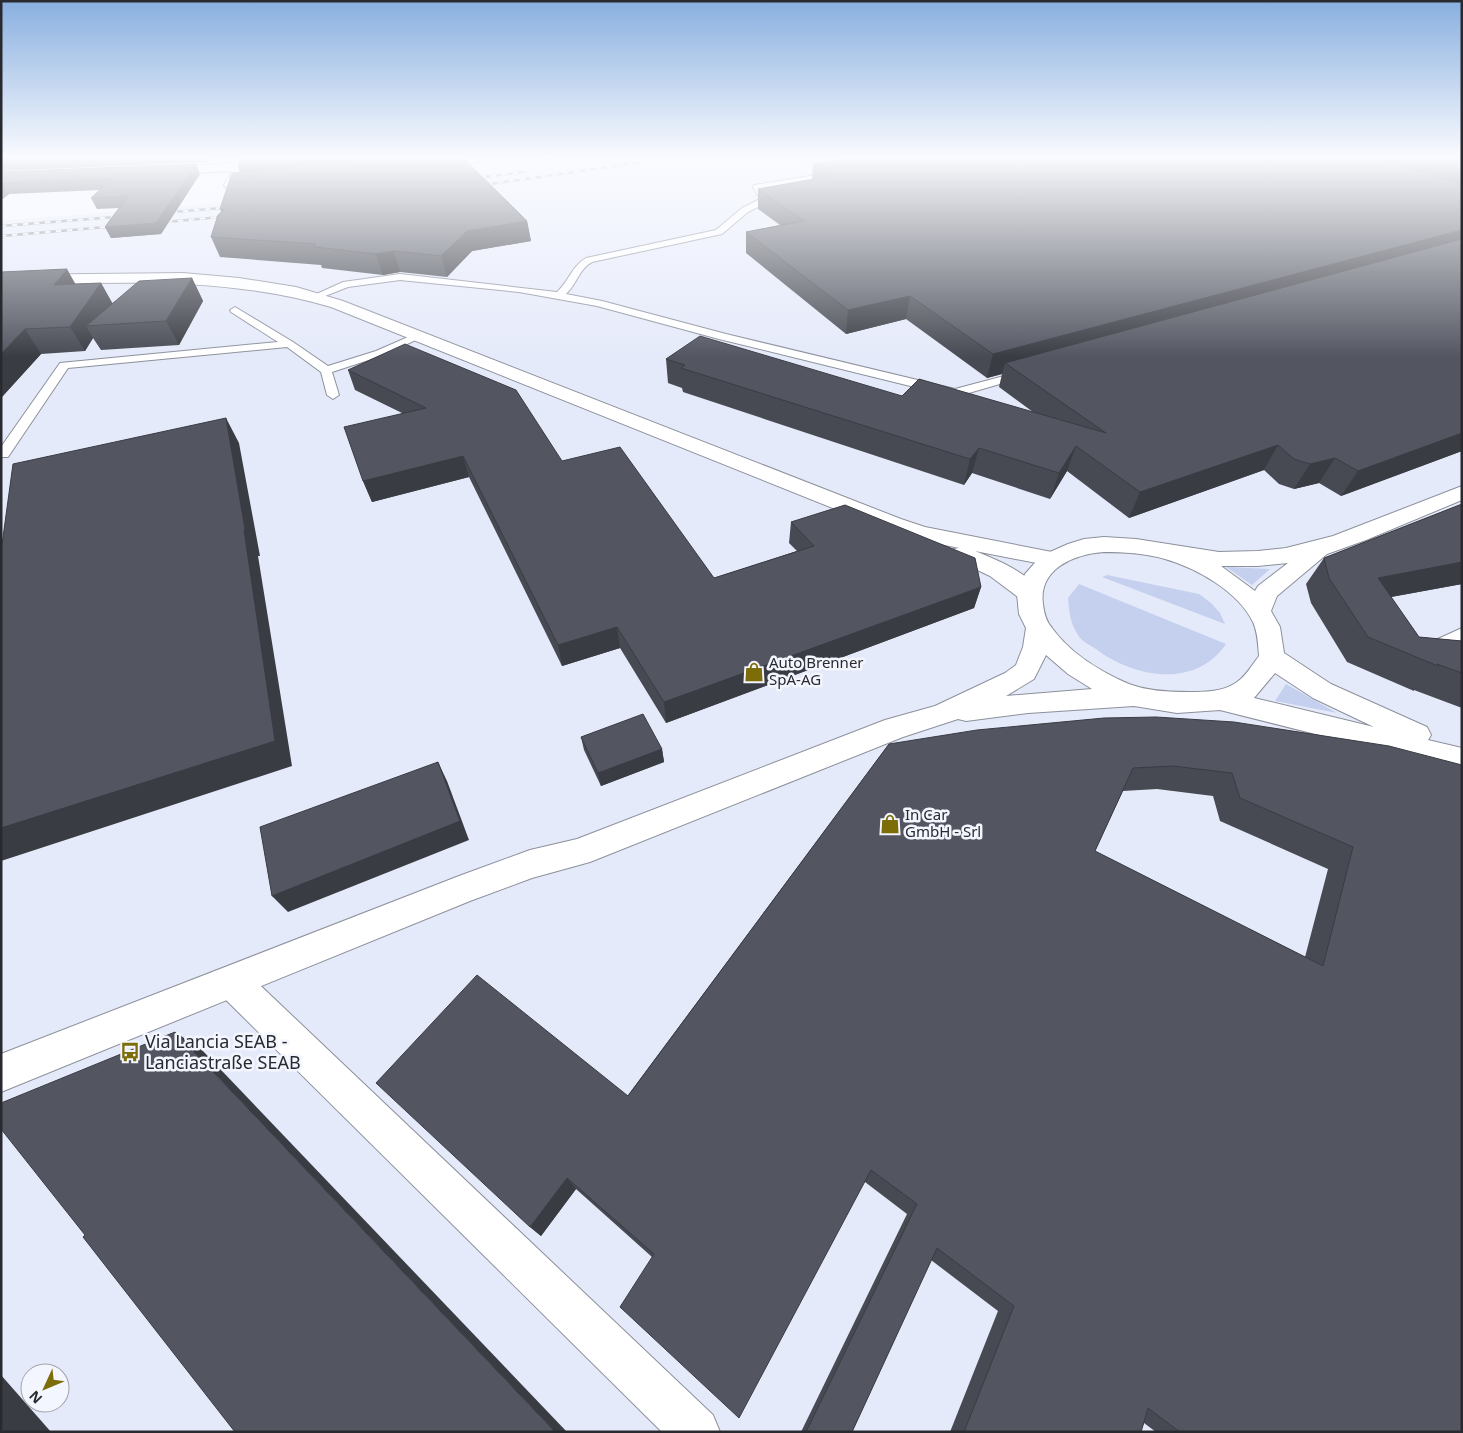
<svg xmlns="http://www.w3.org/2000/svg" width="1463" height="1433" viewBox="0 0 1463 1433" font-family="'Noto Sans',sans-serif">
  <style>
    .built { fill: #e5eafa; fill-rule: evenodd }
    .green { fill: #c5d0ef }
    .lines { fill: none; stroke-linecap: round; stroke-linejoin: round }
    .service-casing { stroke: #8c909b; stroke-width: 2 }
    .minor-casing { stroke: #8c909b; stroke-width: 2 }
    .secondary-casing { stroke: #8c909b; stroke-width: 2 }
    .service { fill: #fff; fill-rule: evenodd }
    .minor { fill: #fff; fill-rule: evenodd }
    .secondary { fill: #fff; fill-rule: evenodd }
    .rail-casing { stroke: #8c8e94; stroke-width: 2.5 }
    .rail { stroke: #f3f6fe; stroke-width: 2; stroke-dasharray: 5.5; stroke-linecap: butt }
    .wall { fill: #474a53; fill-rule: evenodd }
    .shaded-wall { fill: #3a3c44 }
    .building { fill: #535661; stroke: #3a3c44; fill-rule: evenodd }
    .labels { text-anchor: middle; stroke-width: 5; stroke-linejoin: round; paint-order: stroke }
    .poi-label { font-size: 15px; fill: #292a2f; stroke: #f3f6fe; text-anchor: start }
    .near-poi-label { font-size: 18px; fill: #292a2f; stroke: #f3f6fe; text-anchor: start }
  </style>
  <rect width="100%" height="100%" fill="#f3f6fe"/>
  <!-- built -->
  <path class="built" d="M 602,158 L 1462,158 L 1462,1432 L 1,1432 L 1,221 L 310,196 ZM 30,1373 L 60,1373 L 60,1403 L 30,1403 Z"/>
  <!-- green -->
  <g class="green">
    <path d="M 1226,567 L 1270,569 L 1252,585 Z"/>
    <path d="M 1107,575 L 1199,594 L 1211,603 L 1220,613 L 1225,624 L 1102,577 Z"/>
    <path d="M 1079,584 L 1226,644 C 1196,689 1134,678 1096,649 C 1090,645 1081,641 1078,635 C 1070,623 1069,611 1068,598 Z"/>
    <path d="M 1286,684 L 1337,713 L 1275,701 Z"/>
  </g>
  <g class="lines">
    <defs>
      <g id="service">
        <path d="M 835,172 L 838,172 L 838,176 L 762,189 L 769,200 L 768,202 L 748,212 L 722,234 L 592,262 C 579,269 577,284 566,294 L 602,301 L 726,334 L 955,389 L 1023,371 L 1027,372 L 1029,374 L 1027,376 L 955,397 L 719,339 L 597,306 L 519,292 L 400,280 L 348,287 L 315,300 L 310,297 L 343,282 L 400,274 L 557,292 C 569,281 572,266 586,258 L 716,230 L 742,208 L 760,199 L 753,187 L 754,185 Z"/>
        <path d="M 235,307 L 293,342 L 328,366 L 376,351 L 415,334 L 423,334 L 424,336 L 384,355 L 332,372 L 339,395 L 333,399 L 327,395 L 321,372 L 287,347 L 68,368 L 8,457 L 1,457 L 1,447 L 60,363 L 278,342 L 231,312 L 230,310 Z"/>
        <path d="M 1462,628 L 1462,641 L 1451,646 L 1462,650 L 1462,662 L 1429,651 L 1427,647 L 1429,643 Z"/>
      </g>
      <g id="minor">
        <path d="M 455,158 L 490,158 L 484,162 L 429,168 L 423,164 L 429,160 Z"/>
        <path d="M 240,163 L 246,167 L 238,181 L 257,182 L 259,185 L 257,188 L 226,188 L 224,185 L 232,171 L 160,175 L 154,171 L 160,167 Z"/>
        <path d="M 183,273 L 239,278 L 296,287 L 343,301 L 901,519 L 925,527 L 1052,552 L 1060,554 L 1064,559 L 1060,564 L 1052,566 L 975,551 C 997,560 1028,572 1042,594 L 1038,600 L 1030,602 L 1022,600 L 990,576 L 954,559 L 951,554 L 954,549 L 959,548 L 921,540 L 885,529 L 331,307 C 223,275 113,283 1,285 L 1,275 Z"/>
        <path d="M 232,965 L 244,970 L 713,1415 L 720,1432 L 662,1432 L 220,994 L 214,982 L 220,970 Z"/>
      </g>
      <path id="secondary" d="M 1462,486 L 1462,500 L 1366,540 L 1327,554 L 1277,596 L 1271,611 L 1280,627 L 1284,653 L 1331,684 L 1427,727 L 1431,735 L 1428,740 L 1462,748 L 1462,771 L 1220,710 L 1177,713 L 1134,706 L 1028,713 L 966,721 L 958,719 L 903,737 L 590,862 L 532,878 L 470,901 L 1,1092 L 1,1054 L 459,876 L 530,850 L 577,839 L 885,720 L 935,706 L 1005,673 L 1016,665 L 1023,647 L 1026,628 L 1019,614 L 1017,594 L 1025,574 L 1041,556 L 1068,544 L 1084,539 L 1104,537 L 1136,539 L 1219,552 L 1258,551 L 1286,548 L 1333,536 ZM 1104,552 C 1123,552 1145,553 1165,559 C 1196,568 1238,591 1253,622 C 1258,633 1258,645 1259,656 C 1252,665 1246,676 1237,682 C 1224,692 1204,692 1189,692 C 1169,692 1147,691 1129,684 C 1101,672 1070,653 1052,628 C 1046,621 1044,613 1043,604 C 1038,569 1074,554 1104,552 ZM 1288,563 L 1258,586 L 1255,591 L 1221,566 L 1258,566 ZM 1046,655 L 1068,674 L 1092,689 L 1006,696 L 1034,679 ZM 1275,673 L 1313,698 L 1374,727 L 1254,698 Z"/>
    </defs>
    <!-- service casing -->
    <use href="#service" class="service-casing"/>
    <!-- minor casing -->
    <use href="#minor" class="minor-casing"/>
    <!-- secondary casing -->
    <use href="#secondary" class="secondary-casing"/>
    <!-- service -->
    <use href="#service" class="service"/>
    <!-- minor -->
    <use href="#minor" class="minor"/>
    <!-- secondary -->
    <use href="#secondary" class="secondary"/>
    <defs>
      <g id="rail">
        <path d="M 469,179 L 524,172"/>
        <path d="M 476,186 L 671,158"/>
        <path d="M 161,213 L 234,207"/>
        <path d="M 156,223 L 230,216"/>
        <path d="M 1,226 L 127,216"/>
        <path d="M 1,236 L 118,226"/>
      </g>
    </defs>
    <!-- rail casing -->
    <use href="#rail" class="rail-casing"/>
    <!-- rail -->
    <use href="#rail" class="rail"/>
  </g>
  <!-- wall -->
  <g class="wall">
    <path d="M 1,158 L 211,158 L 208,162 L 1,171 Z"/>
    <path d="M 467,158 L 468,163 L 527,221 L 531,241 L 472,251 L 447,277 L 400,272 L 383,275 L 322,268 L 321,265 L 220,257 L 211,237 L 221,212 L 220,209 L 240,172 L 238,167 Z"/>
    <path d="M 852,158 L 1462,158 L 1462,451 L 1341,496 L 1319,483 L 1294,489 L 1279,484 L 1264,470 L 1129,518 L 1067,471 L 1050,499 L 972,473 L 964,485 L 683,392 L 682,388 L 668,383 L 666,359 L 902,396 L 1033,412 L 999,387 L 1002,374 L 987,378 L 906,319 L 846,334 L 746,253 L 746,232 L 780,225 L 758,209 L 758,189 L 812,179 L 813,164 Z"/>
    <path d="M 1,172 L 200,174 L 161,234 L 111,238 L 105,227 L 119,208 L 97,209 L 91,198 L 100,190 L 9,194 L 1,200 Z"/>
    <path d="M 1,272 L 76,284 L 101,283 L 112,303 L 192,278 L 203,301 L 179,345 L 101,350 L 93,338 L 85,351 L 41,354 L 1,398 Z"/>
    <path d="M 348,370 L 562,461 L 714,578 L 797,551 L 789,543 L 791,522 L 981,587 L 974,608 L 666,723 L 620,648 L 562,666 L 469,477 L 372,502 L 363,481 L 402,413 L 355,390 Z"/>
    <path d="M 1462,504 L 1462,584 L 1391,597 L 1419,637 L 1462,641 L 1462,708 L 1414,690 L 1414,691 L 1347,662 L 1311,603 L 1306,584 L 1324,558 Z"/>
    <path d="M 581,737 L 662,749 L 664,762 L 601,786 L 584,750 Z"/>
    <path d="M 889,744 L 1389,746 L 1462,1432 L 1156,1432 L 1144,1423 L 1141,1432 L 950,1432 L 998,1311 L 931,1260 L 852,1432 L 801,1432 L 907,1214 L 865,1182 L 652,1257 L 576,1189 L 541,1236 L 530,1227 ZM 1157,789 L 1213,796 L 1220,821 L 1328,869 L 1305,957 L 1095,851 L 1123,791 Z"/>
  </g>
  <!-- shaded-wall -->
  <g class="shaded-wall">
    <path d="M 206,158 L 211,158 L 208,162 Z"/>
    <path d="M 331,158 L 455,158 L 243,180 L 238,167 Z"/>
    <path d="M 543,158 L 561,158 L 543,160 Z"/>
    <path d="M 196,164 L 200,174 L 161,234 L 111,238 L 105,227 Z"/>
    <path d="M 3,183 L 9,194 L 1,200 L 1,185 Z"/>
    <path d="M 527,221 L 531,241 L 472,251 L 447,277 L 441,256 L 467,231 Z"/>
    <path d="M 1462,230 L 1462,248 L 1005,363 L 1002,374 L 987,378 L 993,354 Z"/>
    <path d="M 394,251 L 400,272 L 383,275 L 376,254 Z"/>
    <path d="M 67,269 L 80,292 L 54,285 Z"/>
    <path d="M 192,278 L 203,301 L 179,345 L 166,321 Z"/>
    <path d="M 101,283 L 114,306 L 86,326 L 93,338 L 85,351 L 70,327 Z"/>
    <path d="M 910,296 L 906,319 L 846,334 L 848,310 Z"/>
    <path d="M 25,329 L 41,354 L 1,398 L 1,354 Z"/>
    <path d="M 226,418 L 239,443 L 260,556 L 258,556 L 292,766 L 1,861 L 1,828 Z"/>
    <path d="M 1462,433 L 1462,451 L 1341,496 L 1358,471 Z"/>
    <path d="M 1278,445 L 1264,470 L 1129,518 L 1140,492 Z"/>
    <path d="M 1076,446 L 1067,471 L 1050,499 L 1059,473 Z"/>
    <path d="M 979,448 L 972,473 L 964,485 L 970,459 Z"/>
    <path d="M 463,456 L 469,477 L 372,502 L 363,481 Z"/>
    <path d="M 1335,458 L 1319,483 L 1294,489 L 1310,464 Z"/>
    <path d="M 1462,562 L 1462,584 L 1358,603 L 1378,578 Z"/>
    <path d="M 981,587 L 974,608 L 666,723 L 664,702 Z"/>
    <path d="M 617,627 L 620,648 L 562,666 L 558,645 Z"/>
    <path d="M 662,749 L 664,762 L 601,786 L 598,773 Z"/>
    <path d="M 438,762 L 447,781 L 469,840 L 288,912 L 272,896 Z"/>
    <path d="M 175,1032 L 202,1050 L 567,1432 L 555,1432 Z"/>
    <path d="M 567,1178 L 576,1189 L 541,1236 L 530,1227 Z"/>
    <path d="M 1,1375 L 51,1432 L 4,1432 L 1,1429 Z"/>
  </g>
  <!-- building -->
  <g class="building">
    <path d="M 1,158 L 74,158 L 1,161 Z"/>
    <path d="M 241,158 L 331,158 L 238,167 Z"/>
    <path d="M 371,158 L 463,158 L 527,221 L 467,231 L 441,256 L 394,251 L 376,254 L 315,247 L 315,244 L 211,237 L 218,215 L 225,209 L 220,209 L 232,173 Z"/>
    <path d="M 852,158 L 1378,158 L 1462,184 L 1462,230 L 993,354 L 910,296 L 848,310 L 746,232 L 804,221 L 758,189 L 832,176 L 813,164 Z"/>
    <path d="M 1405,158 L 1462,158 L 1462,175 Z"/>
    <path d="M 196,164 L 156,223 L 105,227 L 128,196 L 91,198 L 112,179 L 3,183 L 1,185 L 1,172 Z"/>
    <path d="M 1462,239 L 1462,433 L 1358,471 L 1335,458 L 1310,464 L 1294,459 L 1278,445 L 1140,492 L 1076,446 L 1059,473 L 979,448 L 970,459 L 681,368 L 685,365 L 666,359 L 700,336 L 902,396 L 919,379 L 1106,433 L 1005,363 Z"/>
    <path d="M 67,269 L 54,285 L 101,283 L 70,327 L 25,329 L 1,354 L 1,272 Z"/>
    <path d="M 192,278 L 166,321 L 86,326 L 139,281 Z"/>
    <path d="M 405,344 L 516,390 L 562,461 L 620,447 L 714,578 L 814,546 L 791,522 L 845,505 L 975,558 L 981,587 L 664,702 L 617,627 L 558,645 L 463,456 L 363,481 L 344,427 L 426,408 L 348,370 Z"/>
    <path d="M 226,418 L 245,529 L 244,530 L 275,741 L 1,828 L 1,552 L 13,464 Z"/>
    <path d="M 1462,504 L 1462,562 L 1378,578 L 1419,637 L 1462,641 L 1462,673 L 1437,664 L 1438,666 L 1368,637 L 1329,578 L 1324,558 Z"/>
    <path d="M 643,714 L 662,749 L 598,773 L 581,737 Z"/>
    <path d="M 1156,717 L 1234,722 L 1389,746 L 1462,765 L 1462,1432 L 1180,1432 L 1148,1408 L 1141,1432 L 964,1432 L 1014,1306 L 937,1248 L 852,1432 L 806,1432 L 917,1204 L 871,1170 L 739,1418 L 620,1307 L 654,1254 L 567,1178 L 530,1227 L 376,1083 L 477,975 L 628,1096 L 889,744 L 977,730 L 1104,718 ZM 1173,766 L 1232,773 L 1240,798 L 1353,847 L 1323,966 L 1095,851 L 1133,768 Z"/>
    <path d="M 438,762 L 460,821 L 272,896 L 260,827 Z"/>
    <path d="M 175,1032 L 555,1432 L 235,1432 L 83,1237 L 85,1235 L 1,1129 L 1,1103 Z"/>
  </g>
  <!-- sky -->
  <linearGradient id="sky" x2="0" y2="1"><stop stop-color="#88afdf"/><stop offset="0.44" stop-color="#fafbff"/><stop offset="1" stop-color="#fafbff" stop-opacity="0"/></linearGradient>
  <rect width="1463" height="358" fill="url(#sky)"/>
  <!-- icons -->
  <defs>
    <symbol id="shop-bare" viewBox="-9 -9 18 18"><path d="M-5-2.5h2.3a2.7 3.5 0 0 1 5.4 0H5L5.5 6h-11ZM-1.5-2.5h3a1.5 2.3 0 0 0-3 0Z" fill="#7c6d09" stroke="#f3f6fe" stroke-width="2.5" paint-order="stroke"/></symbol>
    <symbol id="bus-bare" viewBox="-9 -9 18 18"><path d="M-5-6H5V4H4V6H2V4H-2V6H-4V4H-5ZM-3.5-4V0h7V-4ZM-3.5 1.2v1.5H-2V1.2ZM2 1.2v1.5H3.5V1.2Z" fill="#7c6d09" stroke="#f3f6fe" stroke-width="2.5" paint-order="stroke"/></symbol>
  </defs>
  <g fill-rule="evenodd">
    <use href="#shop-bare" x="740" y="658" width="28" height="28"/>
    <use href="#shop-bare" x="876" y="810" width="28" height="28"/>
    <use href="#bus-bare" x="116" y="1038" width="28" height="28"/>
  </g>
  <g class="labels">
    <!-- poi labels -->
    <g class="poi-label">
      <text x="769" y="668">Auto Brenner<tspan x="769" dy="17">SpA-AG</tspan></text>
      <text x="905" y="820">In Car<tspan x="905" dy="17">GmbH - Srl</tspan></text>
    </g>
    <!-- near-poi labels -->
    <g class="near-poi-label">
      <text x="145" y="1048">Via Lancia SEAB -<tspan x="145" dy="21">Lanciastraße SEAB</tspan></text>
    </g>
  </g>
  <!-- border -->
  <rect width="1463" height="1433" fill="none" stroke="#292a2f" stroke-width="5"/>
  <!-- north arrow -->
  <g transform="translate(45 1388) rotate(226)"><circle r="24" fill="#f3f6fe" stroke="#a2a4ab"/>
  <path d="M0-4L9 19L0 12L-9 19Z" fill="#7c6d09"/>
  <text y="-8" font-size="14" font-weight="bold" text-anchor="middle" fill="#292a2f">N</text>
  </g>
</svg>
